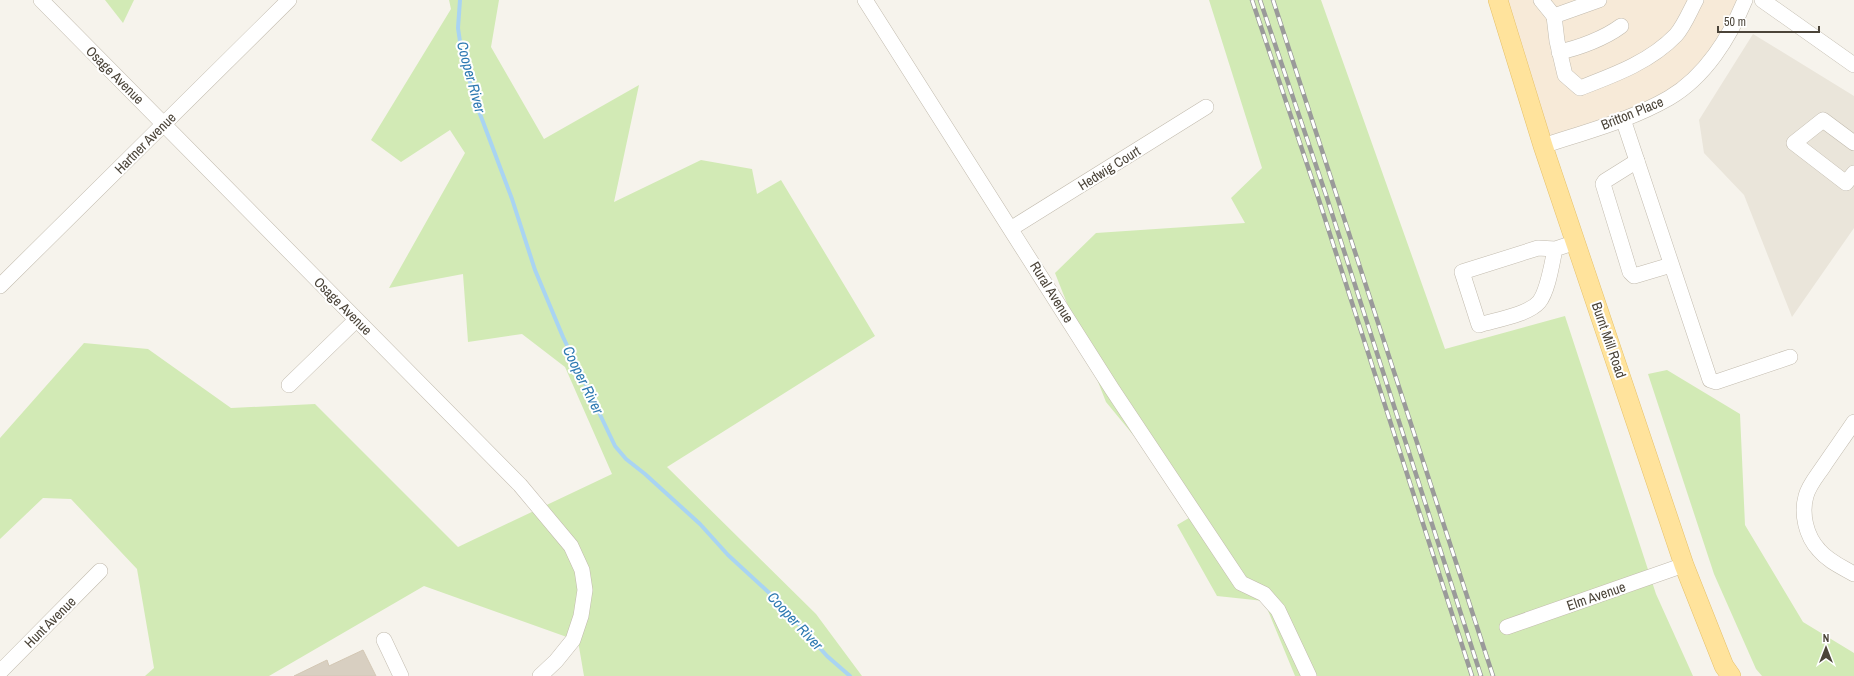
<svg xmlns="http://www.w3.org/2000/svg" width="1854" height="676" viewBox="0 0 1854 676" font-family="'Archivo Narrow',sans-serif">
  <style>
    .residential { fill: #eae5da }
    .commercial { fill: #f7ead8 }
    .green { fill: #d2eab5 }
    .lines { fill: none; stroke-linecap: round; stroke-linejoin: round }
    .stream { stroke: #a9d4f2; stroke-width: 4 }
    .building { fill: #d8cfc1; stroke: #d3c7b4 }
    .minor-casing { stroke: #c2bbae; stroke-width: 16 }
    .major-casing { stroke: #e6c16a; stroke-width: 20 }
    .minor { stroke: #fff; stroke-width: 15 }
    .major { stroke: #ffe39c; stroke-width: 19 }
    .rail-casing { stroke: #9a9a9a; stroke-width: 4.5 }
    .rail { stroke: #fff; stroke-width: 3; stroke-dasharray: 9; stroke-linecap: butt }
    .labels { text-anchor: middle; stroke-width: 4; stroke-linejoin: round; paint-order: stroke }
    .street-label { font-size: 14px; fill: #4b4439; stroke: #fff }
    .water-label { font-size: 15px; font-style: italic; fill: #2e7ab2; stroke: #fff }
  </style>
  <rect width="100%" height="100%" fill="#f6f3ec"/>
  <!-- residential -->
  <path class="residential" d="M 1753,34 L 1854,96 L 1854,228 L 1792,317 L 1744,195 L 1704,153 L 1699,120 Z"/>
  <!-- commercial -->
  <path class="commercial" d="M 1498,0 L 1745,0 L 1731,32 L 1670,97 L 1543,146 Z"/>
  <!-- green -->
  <g class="green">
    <path d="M 105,0 L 134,0 L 123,23 Z"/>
    <path d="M 449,0 L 499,0 L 491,47 L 544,139 L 639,85 L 614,202 L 701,160 L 752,169 L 757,194 L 781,180 L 875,336 L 667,467 L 816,614 L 862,676 L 584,676 L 578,641 L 424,586 L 269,676 L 145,676 L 154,668 L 137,569 L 71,499 L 43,498 L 0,539 L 0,438 L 84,343 L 148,349 L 231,408 L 315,404 L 458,547 L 612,474 L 565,367 L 522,334 L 468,342 L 463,274 L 389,288 L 465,153 L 450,130 L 401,162 L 371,140 L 451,9 Z"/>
    <path d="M 1209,0 L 1321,0 L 1445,349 L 1565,316 L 1656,594 L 1693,676 L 1295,676 L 1264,601 L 1217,596 L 1177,525 L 1194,515 L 1162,470 L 1106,402 L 1055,273 L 1096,233 L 1245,223 L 1231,198 L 1262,168 Z"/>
    <path d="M 1667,370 L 1740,414 L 1745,525 L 1803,622 L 1854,653 L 1854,676 L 1762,676 L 1756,669 L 1714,574 L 1648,374 Z"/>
  </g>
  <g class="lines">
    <!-- stream -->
    <path class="stream" d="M 460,0 L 458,28 L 462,55 L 477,106 L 512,199 L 535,270 L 563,337 L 615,446 L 626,459 L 645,474 L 700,524 L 728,555 L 778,601 L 827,656 L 850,676"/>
  </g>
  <!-- building -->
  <path class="building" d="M 363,650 L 376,676 L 294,676 L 327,660 L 329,666 Z"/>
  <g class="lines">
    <defs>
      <g id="minor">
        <path d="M 41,0 L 520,485 L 571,546 L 582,570 L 585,590 L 581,616 L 573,640 L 556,661 L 540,676"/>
        <path d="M 865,0 L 1112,389 L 1241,583 L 1264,594 L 1278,610 L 1309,676"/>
        <path d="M 1541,0 L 1554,16"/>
        <path d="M 1599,0 L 1554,16 L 1557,41 L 1565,75 L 1580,88 C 1614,75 1650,62 1676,35 C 1684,26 1690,11 1696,0"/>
        <path d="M 1762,0 L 1854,65"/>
        <path d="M 1559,52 C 1579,48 1605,38 1621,26"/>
        <path d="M 1623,119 L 1710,380 L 1716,382 L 1790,357"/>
        <path d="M 1854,143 L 1823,120 L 1794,143 L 1846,183 L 1854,173"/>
        <path d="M 1543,146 C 1585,132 1631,120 1669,98 C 1705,77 1730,37 1745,0"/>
        <path d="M 1637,161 L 1605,181 L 1603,184 L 1630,272 L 1634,276 L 1671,265"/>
        <path d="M 1012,228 L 1206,107"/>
        <path d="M 1555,249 C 1552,263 1548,291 1539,302 C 1528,315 1495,320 1479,325 L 1462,272 L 1538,248 L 1555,249 L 1576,242"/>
        <path d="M 0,286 L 289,0"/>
        <path d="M 289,385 L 356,320"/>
        <path d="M 1854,422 C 1844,437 1833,452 1823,467 C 1817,476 1809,485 1806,496 C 1801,514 1806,536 1819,550 C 1828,561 1842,567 1854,574"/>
        <path d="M 1507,627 L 1684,565"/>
        <path d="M 384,640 L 401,676"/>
        <path d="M 0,672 L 100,571"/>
      </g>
      <path id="major" d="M 1498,0 L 1543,146 L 1684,565 L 1724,666 L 1731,676"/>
    </defs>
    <!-- minor casing -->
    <use href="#minor" class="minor-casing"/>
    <!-- major casing -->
    <use href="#major" class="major-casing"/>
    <!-- minor -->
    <use href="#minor" class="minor"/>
    <!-- major -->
    <use href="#major" class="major"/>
    <defs>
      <g id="rail">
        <path d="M 1252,0 L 1318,197 L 1472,676"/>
        <path d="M 1260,0 L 1326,195 L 1481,676"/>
        <path d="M 1273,0 L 1493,676"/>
      </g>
    </defs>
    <!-- rail casing -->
    <use href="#rail" class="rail-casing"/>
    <!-- rail -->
    <use href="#rail" class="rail"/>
  </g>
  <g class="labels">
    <!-- street labels -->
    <g class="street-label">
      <text transform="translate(115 75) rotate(45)" y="5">Osage Avenue</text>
      <text transform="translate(1632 113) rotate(-22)" y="5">Britton Place</text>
      <text transform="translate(145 143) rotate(-45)" y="5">Hartner Avenue</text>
      <text transform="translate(1109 168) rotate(-32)" y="5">Hedwig Court</text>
      <text transform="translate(1052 292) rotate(58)" y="5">Rural Avenue</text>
      <text transform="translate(343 306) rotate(45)" y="5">Osage Avenue</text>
      <text transform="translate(1609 340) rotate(71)" y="5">Burnt Mill Road</text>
      <text transform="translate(1596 596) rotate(-19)" y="5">Elm Avenue</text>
      <text transform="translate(50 622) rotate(-45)" y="5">Hunt Avenue</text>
    </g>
    <!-- water labels -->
    <g class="water-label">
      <text transform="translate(471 77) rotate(75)" y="5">Cooper River</text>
      <text transform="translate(583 380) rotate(64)" y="5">Cooper River</text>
      <text transform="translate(795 621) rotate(47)" y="5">Cooper River</text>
    </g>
  </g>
  <!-- north arrow -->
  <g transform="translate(1826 648)" stroke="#ffffff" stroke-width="3" paint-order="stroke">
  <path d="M0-3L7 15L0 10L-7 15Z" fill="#4b4439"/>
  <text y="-6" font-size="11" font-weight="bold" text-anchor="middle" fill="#4b4439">N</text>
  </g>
  <!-- scale -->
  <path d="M1718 26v6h101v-6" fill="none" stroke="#4b4439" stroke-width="2"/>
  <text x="1724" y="26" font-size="12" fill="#4b4439" stroke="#ffffff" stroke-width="3" paint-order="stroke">50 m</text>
</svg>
